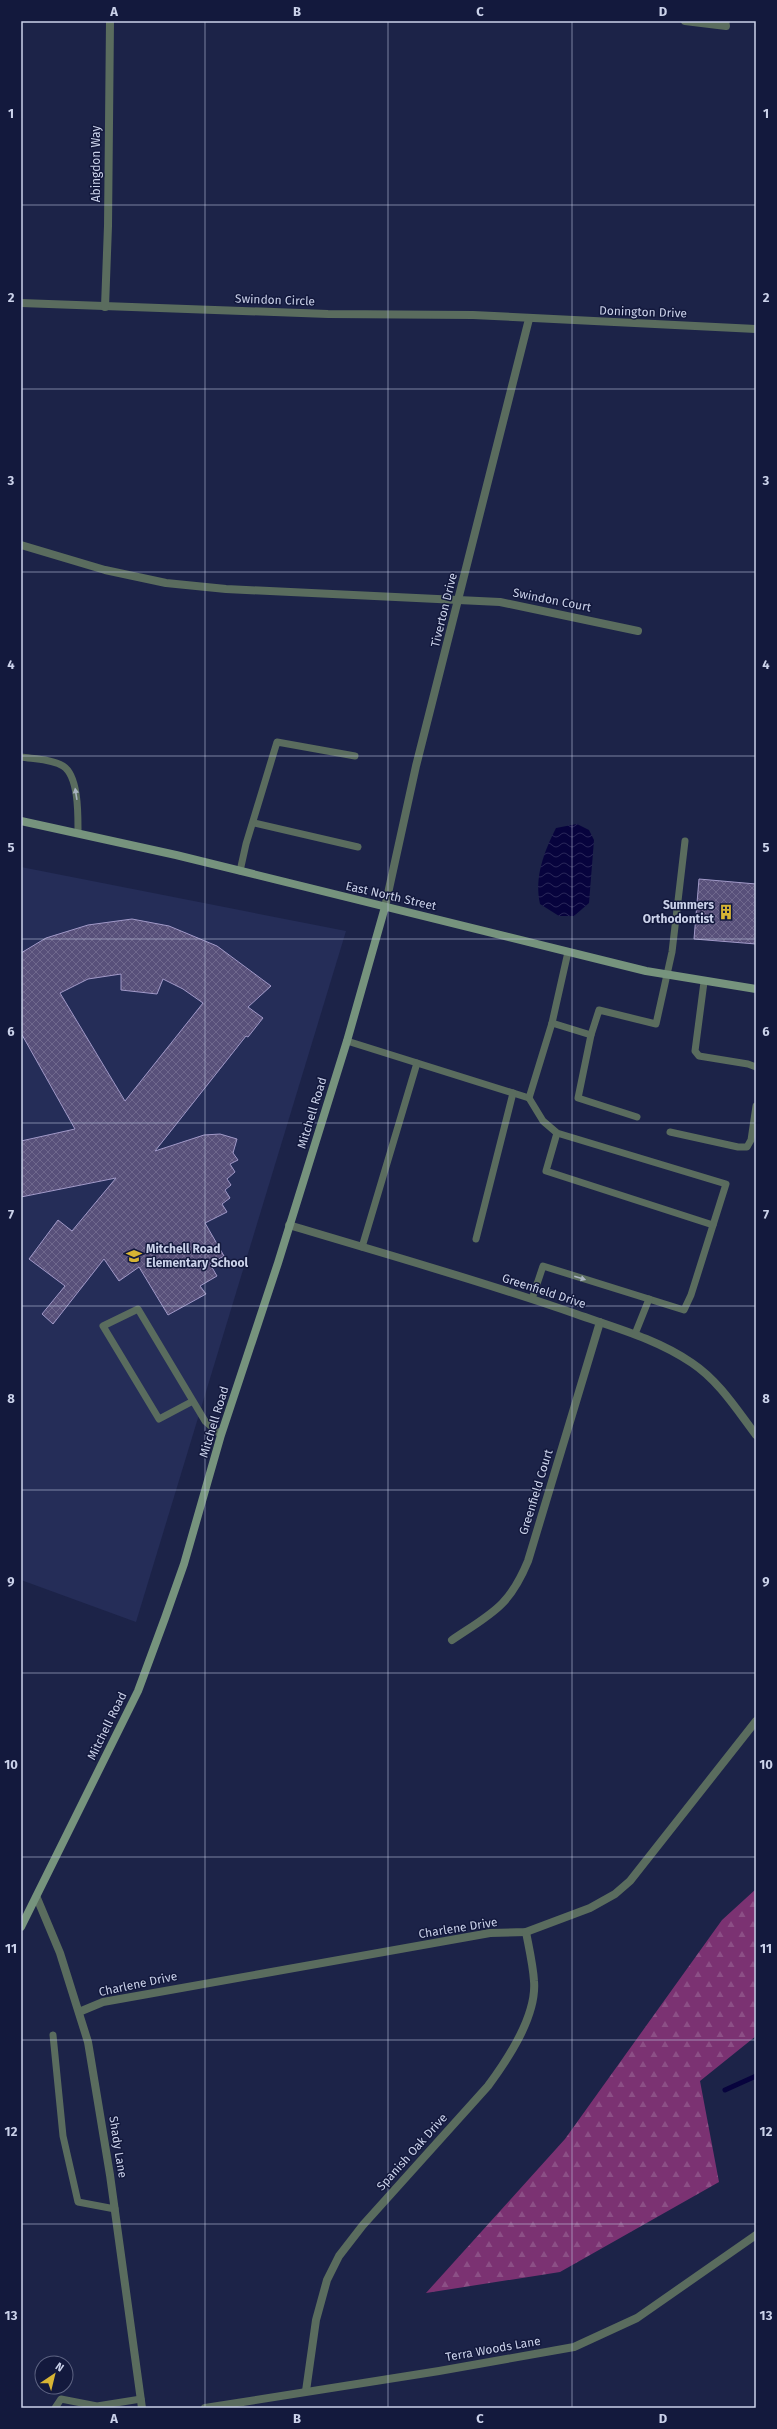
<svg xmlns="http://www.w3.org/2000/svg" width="777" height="2429" viewBox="0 0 777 2429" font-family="'Fira Sans',sans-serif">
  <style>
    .built { fill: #252d58 }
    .forest { fill: url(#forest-firs) }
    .water { fill: url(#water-waves) }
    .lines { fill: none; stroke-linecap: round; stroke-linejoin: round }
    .stream { stroke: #07033d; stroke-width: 5 }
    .building { fill: url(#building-cross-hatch); stroke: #a199c8; fill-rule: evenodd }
    .lane { stroke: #5a6c5e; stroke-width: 7 }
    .street { stroke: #5a6c5e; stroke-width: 8 }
    .secondary { stroke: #76937d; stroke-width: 8 }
    .oneway { fill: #a9b3c0 }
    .grid { fill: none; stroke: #cbd2ea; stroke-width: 1; stroke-opacity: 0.55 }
    .labels { text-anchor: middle; stroke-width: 3; stroke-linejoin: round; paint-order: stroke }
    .street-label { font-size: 12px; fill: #cbd2ea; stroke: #13193d }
    .poi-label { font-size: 12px; font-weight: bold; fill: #cbd2ea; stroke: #13193d; text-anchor: end }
    .neatline { fill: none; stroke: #cbd2ea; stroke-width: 1.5 }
    .grid-label { font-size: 13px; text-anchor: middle; font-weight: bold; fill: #cbd2ea }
  </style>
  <defs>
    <pattern id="forest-firs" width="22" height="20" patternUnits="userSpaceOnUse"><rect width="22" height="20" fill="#7b3272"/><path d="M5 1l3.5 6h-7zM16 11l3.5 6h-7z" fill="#8c4f86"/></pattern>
    <pattern id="water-waves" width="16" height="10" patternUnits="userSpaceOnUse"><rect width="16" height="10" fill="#07033d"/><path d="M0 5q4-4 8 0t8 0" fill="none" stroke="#2a2759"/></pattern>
    <pattern id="building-cross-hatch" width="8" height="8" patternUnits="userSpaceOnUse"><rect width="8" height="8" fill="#58507a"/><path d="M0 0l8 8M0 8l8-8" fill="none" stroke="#6f688d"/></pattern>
  </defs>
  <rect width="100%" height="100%" fill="#1c2348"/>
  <!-- built -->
  <path class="built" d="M 21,867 L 346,931 L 136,1622 L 21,1580 Z"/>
  <!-- forest -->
  <path class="forest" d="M 756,1889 L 756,2036 L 700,2081 L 719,2182 L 560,2272 L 426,2293 L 565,2139 L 722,1920 Z"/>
  <!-- water -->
  <path class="water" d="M 577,824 L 589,830 L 594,840 L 589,903 L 574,916 L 559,916 L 540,904 C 534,877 544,852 556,828 Z"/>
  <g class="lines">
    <!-- stream -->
    <path class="stream" d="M 725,2090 L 756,2076"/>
  </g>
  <!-- building -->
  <g class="building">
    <path d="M 699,879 L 756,884 L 756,944 L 694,939 Z"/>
    <path d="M 132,919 L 169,926 L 217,946 L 271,986 L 248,1007 L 263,1018 L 248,1037 L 246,1036 L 155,1151 L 204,1135 L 220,1134 L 237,1139 L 233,1153 L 238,1160 L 230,1164 L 235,1172 L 227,1179 L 231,1185 L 225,1190 L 230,1198 L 222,1204 L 227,1212 L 205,1223 L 224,1256 L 210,1264 L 217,1276 L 200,1286 L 206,1294 L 168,1315 L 139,1267 L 119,1281 L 104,1259 L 53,1324 L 42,1314 L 65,1286 L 29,1259 L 58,1220 L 72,1231 L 116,1178 L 21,1197 L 21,1141 L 75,1129 L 21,1033 L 21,953 L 46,938 L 88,925 ZM 121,974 L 121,990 L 157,994 L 163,979 L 183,989 L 203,1003 L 125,1101 L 60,993 L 88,979 Z"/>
  </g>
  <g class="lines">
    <!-- lane -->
    <g class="lane">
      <path d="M 21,757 C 34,759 52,759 63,766 C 79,776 78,816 78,833"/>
      <path d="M 254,823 L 358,847"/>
      <path d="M 240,871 L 246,844 L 277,742 L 355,756"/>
      <path d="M 704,982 L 695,1051 L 699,1056 L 748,1064 L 756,1067"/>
      <path d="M 552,1023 L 591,1035 L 599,1010 L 656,1024 L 672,952 L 685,841"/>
      <path d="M 591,1035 L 578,1098 L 637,1117"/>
      <path d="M 347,1041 L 529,1098 L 552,1023 L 568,952"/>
      <path d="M 529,1098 L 543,1121 L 557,1133 L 726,1184 L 691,1295 L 684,1310 L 543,1266 L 532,1299"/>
      <path d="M 670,1132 L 738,1147 L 747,1147 L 751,1140 L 756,1106"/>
      <path d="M 557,1133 L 546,1171 L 713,1225"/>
      <path d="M 476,1239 L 513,1093"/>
      <path d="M 362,1247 L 417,1063"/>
      <path d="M 635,1334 L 649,1299"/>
      <path d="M 193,1401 L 159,1419 L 103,1326 L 138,1309 L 205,1421 L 221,1435"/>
      <path d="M 53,2035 L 63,2136 L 78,2202 L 115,2209"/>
      <path d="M 55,2408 L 61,2399 L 97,2406 L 141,2399"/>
    </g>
    <!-- street -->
    <g class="street">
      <path d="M 685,21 L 726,26 L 725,21"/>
      <path d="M 21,303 L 328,314 L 473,315 L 756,329"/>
      <path d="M 105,307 L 108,226 L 110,21"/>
      <path d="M 21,545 L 105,570 L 166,583 L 226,589 L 500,602 L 638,631"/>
      <path d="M 385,907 L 416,766 L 529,319"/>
      <path d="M 289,1225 C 385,1254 482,1281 576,1314 C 616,1328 657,1339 692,1363 C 719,1381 737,1410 756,1435"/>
      <path d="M 452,1640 C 492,1613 509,1607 528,1561 L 600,1322"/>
      <path d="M 37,1898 L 60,1953 L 88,2042 L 110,2175 L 142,2408"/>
      <path d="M 79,2012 L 103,2002 L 490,1933 L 526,1932 L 590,1908 L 615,1894 L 630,1881 L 756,1721"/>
      <path d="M 306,2391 L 316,2320 L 327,2280 L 339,2256 L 363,2225 L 488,2086 C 508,2059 537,2016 534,1981 C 533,1965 529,1948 526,1932"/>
      <path d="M 205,2408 L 439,2371 L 574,2347 L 637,2318 L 756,2235"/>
    </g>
    <!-- secondary -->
    <g class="secondary">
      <path d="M 21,821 L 176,855 L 646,971 L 756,989"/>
      <path d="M 21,1927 L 138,1691 L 165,1618 L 184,1564 L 221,1435 L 278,1263 L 347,1041 L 385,907"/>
    </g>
  </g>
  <!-- one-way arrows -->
  <defs><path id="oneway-solid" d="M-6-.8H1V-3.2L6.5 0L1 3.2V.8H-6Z"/></defs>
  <g class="oneway">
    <use href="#oneway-solid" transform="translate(76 794) rotate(-99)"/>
    <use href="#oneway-solid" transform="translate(580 1278) rotate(17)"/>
  </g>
  <!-- grid -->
  <path class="grid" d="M 205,21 L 205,2408M 388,21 L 388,2408M 572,21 L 572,2408M 21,205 L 756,205M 21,389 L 756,389M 21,572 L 756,572M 21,756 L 756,756M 21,939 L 756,939M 21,1123 L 756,1123M 21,1306 L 756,1306M 21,1490 L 756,1490M 21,1673 L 756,1673M 21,1857 L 756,1857M 21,2040 L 756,2040M 21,2224 L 756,2224"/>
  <!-- icons -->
  <defs>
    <symbol id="building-bare" viewBox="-9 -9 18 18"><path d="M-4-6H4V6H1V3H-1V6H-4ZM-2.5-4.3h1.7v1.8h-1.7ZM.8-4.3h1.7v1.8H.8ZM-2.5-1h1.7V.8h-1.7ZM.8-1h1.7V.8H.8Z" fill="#d7b434" stroke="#13193d" stroke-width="2.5" paint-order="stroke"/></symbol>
    <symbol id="school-bare" viewBox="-9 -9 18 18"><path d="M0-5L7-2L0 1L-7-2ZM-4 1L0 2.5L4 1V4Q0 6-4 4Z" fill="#d7b434" stroke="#13193d" stroke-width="2.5" paint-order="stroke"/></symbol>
  </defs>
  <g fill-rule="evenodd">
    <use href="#building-bare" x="715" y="901" width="22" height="22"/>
    <use href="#school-bare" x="123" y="1245" width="22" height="22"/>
  </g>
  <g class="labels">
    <!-- street labels -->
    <g class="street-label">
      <text transform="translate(96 164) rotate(-90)" y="4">Abingdon Way</text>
      <text transform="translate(275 300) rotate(2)" y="4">Swindon Circle</text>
      <text transform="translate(643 312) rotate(2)" y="4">Donington Drive</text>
      <text transform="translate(552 600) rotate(11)" y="4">Swindon Court</text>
      <text transform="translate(444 610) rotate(-76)" y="4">Tiverton Drive</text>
      <text transform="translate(391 896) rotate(13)" y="4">East North Street</text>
      <text transform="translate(312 1113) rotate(-73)" y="4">Mitchell Road</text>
      <text transform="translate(544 1291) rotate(18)" y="4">Greenfield Drive</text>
      <text transform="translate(214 1422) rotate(-73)" y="4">Mitchell Road</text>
      <text transform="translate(536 1492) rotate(-73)" y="4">Greenfield Court</text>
      <text transform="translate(107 1726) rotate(-64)" y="4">Mitchell Road</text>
      <text transform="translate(458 1928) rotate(-9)" y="4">Charlene Drive</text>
      <text transform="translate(138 1984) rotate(-12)" y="4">Charlene Drive</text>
      <text transform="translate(118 2147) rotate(81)" y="4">Shady Lane</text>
      <text transform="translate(412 2152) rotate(-48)" y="4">Spanish Oak Drive</text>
      <text transform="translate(493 2349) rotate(-10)" y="4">Terra Woods Lane</text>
    </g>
    <!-- poi labels -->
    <g class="poi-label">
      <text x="714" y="909">Summers<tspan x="714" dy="14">Orthodontist</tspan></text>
      <text x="146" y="1253" text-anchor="start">Mitchell Road<tspan x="146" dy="14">Elementary School</tspan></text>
    </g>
  </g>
  <!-- border -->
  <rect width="777" height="2429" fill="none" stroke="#13193d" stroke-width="44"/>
  <!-- north arrow -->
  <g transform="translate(54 2375) rotate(35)"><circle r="19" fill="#13193d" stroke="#5d6382"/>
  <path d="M0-3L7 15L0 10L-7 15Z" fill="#d7b434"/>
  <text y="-6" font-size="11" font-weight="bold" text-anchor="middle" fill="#cbd2ea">N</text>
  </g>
  <rect x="22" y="22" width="733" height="2385" class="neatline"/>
  <g class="grid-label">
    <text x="114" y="16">A</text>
    <text x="297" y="16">B</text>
    <text x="480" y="16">C</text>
    <text x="663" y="16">D</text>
    <text x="11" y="118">1</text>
    <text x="766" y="118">1</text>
    <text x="11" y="302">2</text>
    <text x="766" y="302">2</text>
    <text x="11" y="485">3</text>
    <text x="766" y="485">3</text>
    <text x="11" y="669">4</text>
    <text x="766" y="669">4</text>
    <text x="11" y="852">5</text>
    <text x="766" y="852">5</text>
    <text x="11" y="1036">6</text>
    <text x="766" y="1036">6</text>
    <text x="11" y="1219">7</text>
    <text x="766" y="1219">7</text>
    <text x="11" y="1403">8</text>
    <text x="766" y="1403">8</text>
    <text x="11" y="1586">9</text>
    <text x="766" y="1586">9</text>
    <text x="11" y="1769">10</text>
    <text x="766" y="1769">10</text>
    <text x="11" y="1953">11</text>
    <text x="766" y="1953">11</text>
    <text x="11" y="2136">12</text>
    <text x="766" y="2136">12</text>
    <text x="11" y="2320">13</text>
    <text x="766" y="2320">13</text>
    <text x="114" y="2423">A</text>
    <text x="297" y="2423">B</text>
    <text x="480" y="2423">C</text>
    <text x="663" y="2423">D</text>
  </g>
</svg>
